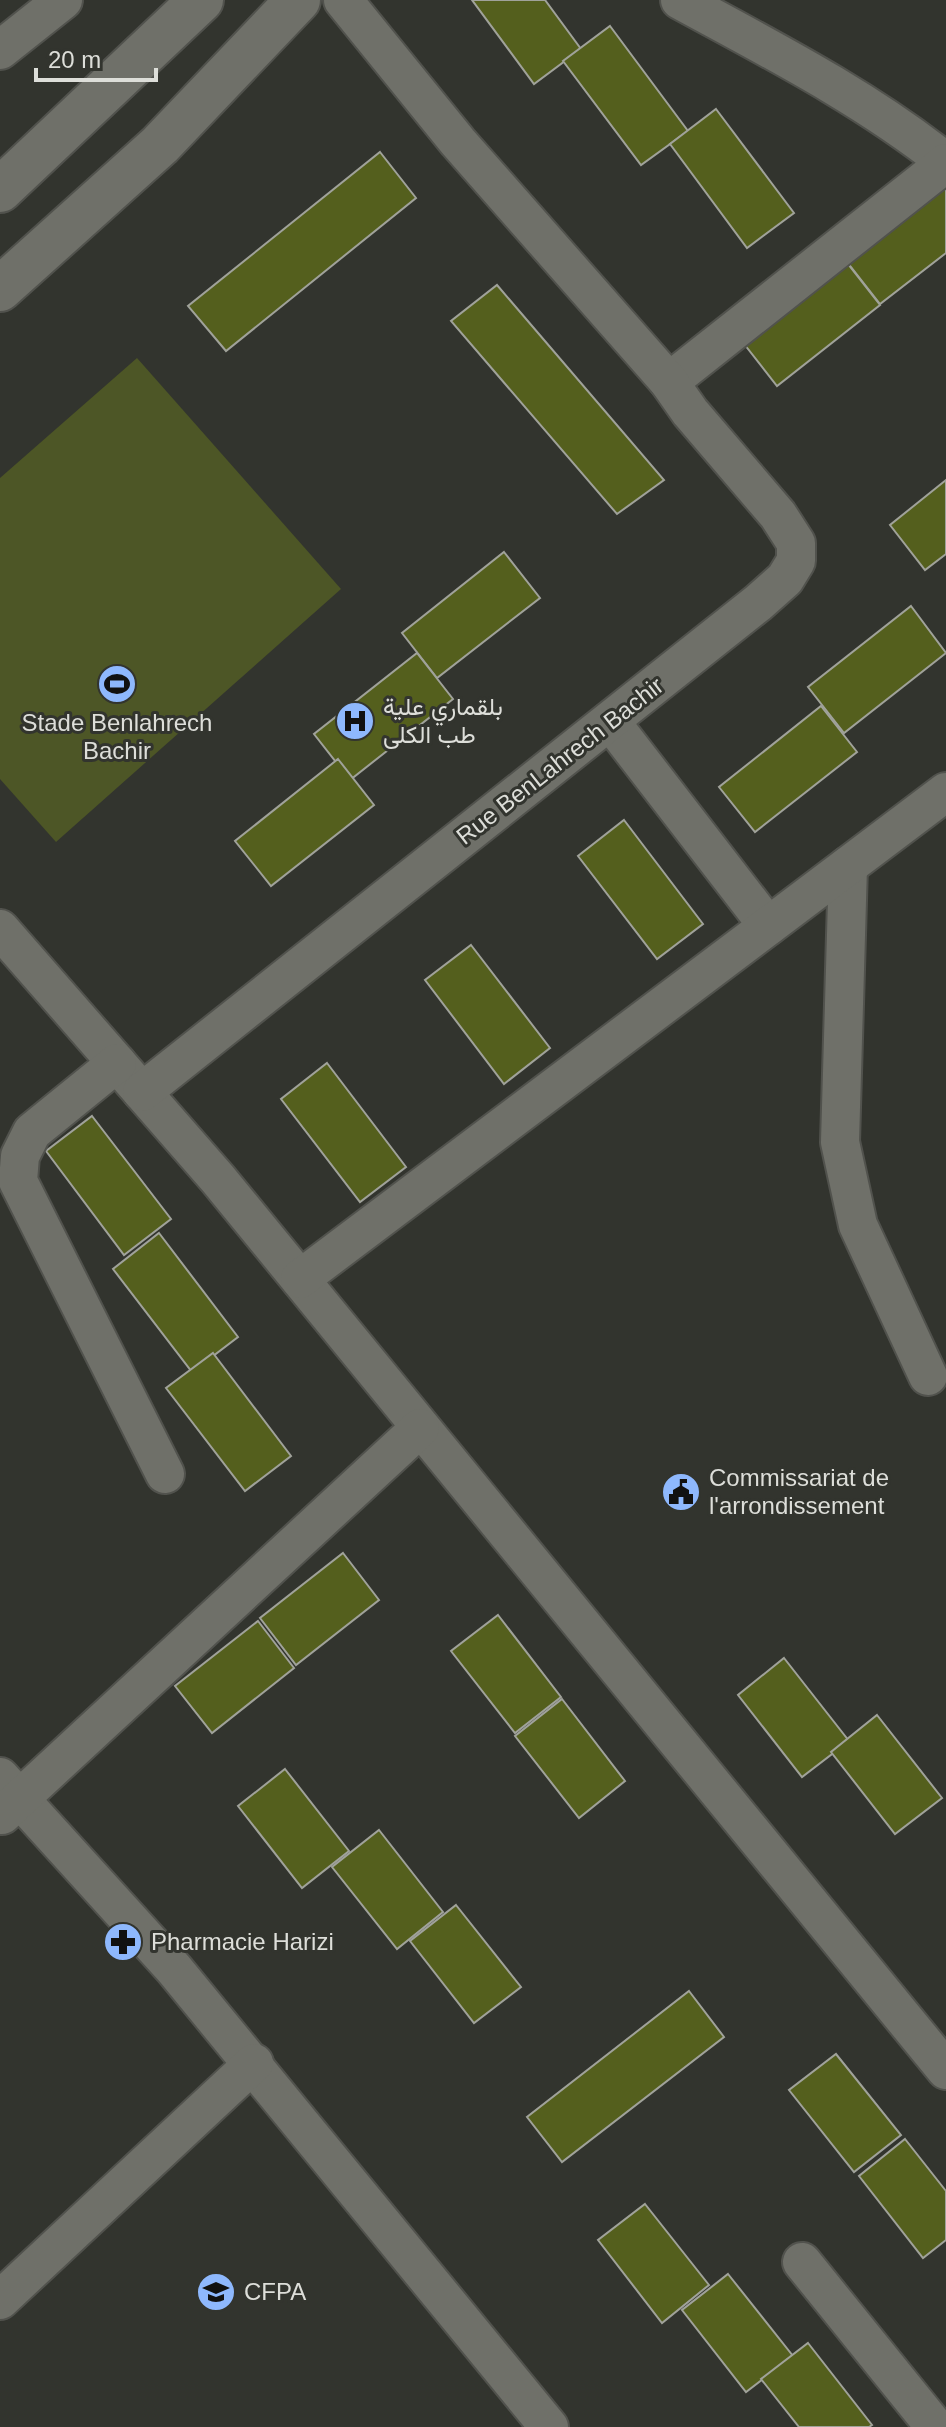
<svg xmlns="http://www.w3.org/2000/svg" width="946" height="2427" viewBox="0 0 946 2427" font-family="Helvetica,Vazirmatn,sans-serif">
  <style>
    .green { fill: #4d5626 }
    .building { fill: #545f1d; stroke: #a0a29a; stroke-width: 2 }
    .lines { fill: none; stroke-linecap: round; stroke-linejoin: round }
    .minor-casing { stroke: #51524d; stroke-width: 42 }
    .secondary-casing { stroke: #51524d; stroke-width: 48 }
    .minor { stroke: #6f7069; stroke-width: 38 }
    .secondary { stroke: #6f7069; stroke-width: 44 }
    .labels { text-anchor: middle; stroke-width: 6; stroke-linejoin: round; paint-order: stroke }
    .poi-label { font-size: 24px; fill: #ddded9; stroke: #32342e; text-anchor: start }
    .street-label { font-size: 24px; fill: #ddded9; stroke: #32342e }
  </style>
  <rect width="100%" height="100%" fill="#32342e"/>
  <!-- green -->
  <path class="green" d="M 137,358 L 341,589 L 56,842 L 0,779 L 0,478 Z"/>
  <!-- building -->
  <g class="building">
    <path d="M 472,0 L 545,0 L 581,49 L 534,84 Z"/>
    <path d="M 610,26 L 688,131 L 641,165 L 563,61 Z"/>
    <path d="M 716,109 L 794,213 L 747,248 L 670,144 Z"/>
    <path d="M 380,152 L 416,198 L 226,351 L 188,306 Z"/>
    <path d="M 946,178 L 946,253 L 880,304 L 844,258 Z"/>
    <path d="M 844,259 L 880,305 L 777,386 L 741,340 Z"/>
    <path d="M 497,285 L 664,480 L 617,514 L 451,321 Z"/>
    <path d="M 946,480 L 946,554 L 925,570 L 890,525 Z"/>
    <path d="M 504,552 L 540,598 L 437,678 L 402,633 Z"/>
    <path d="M 911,606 L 946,653 L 844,733 L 808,687 Z"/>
    <path d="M 417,653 L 453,699 L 350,780 L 314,734 Z"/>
    <path d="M 821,706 L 857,752 L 755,832 L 719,787 Z"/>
    <path d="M 338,759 L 374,805 L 271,886 L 235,841 Z"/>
    <path d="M 624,820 L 703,924 L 657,959 L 578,856 Z"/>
    <path d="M 471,945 L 550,1048 L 504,1084 L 425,980 Z"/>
    <path d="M 327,1063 L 406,1167 L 360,1202 L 281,1099 Z"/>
    <path d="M 92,1116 L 171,1219 L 124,1255 L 46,1151 Z"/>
    <path d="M 159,1233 L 238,1337 L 192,1372 L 113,1269 Z"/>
    <path d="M 213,1353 L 291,1456 L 245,1491 L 166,1388 Z"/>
    <path d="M 343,1553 L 379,1600 L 296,1665 L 260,1618 Z"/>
    <path d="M 498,1615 L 561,1697 L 515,1733 L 451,1651 Z"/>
    <path d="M 258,1621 L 294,1668 L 212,1733 L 175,1686 Z"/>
    <path d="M 784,1658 L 849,1741 L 802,1777 L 738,1695 Z"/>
    <path d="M 562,1699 L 625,1781 L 579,1818 L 515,1736 Z"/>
    <path d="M 877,1715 L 942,1798 L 895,1834 L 831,1752 Z"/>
    <path d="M 285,1769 L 349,1851 L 302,1888 L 238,1806 Z"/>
    <path d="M 379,1830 L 443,1912 L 397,1949 L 332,1867 Z"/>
    <path d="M 456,1905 L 521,1987 L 474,2023 L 410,1941 Z"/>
    <path d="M 689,1991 L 724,2037 L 562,2162 L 527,2117 Z"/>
    <path d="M 836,2054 L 901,2135 L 854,2172 L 789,2090 Z"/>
    <path d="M 905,2139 L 946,2191 L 946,2240 L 923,2258 L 859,2176 Z"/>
    <path d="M 645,2204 L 709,2285 L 662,2323 L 598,2240 Z"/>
    <path d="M 728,2274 L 793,2356 L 746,2392 L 682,2310 Z"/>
    <path d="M 808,2343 L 872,2425 L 869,2427 L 799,2427 L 761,2379 Z"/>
  </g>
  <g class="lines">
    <defs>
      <g id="minor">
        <path d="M 680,0 C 772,50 864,97 946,162"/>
        <path d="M 0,50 L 63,0"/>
        <path d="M 669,382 L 946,163"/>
        <path d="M 610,721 L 768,926"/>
        <path d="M 848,866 L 840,1142 L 858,1225 L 928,1376"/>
        <path d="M 0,929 L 218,1179 L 946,2070"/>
        <path d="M 117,1063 L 32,1132 L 20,1156 L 18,1181 L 165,1474"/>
        <path d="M 142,1092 L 758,603 L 785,579 L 796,561 L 796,543 L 778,515 L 690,412 L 669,382 L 458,142 L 343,0"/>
        <path d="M 300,1279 L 946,792"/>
        <path d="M 0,1777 L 174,1969 L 549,2427"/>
        <path d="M 2,1815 L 420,1428"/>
        <path d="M 802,2262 L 935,2427"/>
        <path d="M 0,2300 L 254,2063"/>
      </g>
      <g id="secondary">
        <path d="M 0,190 L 201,0"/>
        <path d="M 0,289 L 160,145 L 298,0"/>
      </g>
    </defs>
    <!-- minor casing -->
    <use href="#minor" class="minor-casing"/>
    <!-- secondary casing -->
    <use href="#secondary" class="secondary-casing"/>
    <!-- minor -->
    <use href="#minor" class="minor"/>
    <!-- secondary -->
    <use href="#secondary" class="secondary"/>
  </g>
  <!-- icons -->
  <defs>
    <symbol id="stadium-disc" viewBox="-11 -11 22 22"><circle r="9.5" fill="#8eb8fd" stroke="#32342e"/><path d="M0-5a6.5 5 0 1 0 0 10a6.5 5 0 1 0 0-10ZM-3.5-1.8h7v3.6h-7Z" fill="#111"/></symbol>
    <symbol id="hospital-disc" viewBox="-11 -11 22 22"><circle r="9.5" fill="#8eb8fd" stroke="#32342e"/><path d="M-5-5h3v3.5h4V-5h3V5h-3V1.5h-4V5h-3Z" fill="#111"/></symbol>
    <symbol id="civic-disc" viewBox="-11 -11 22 22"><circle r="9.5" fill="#8eb8fd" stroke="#32342e"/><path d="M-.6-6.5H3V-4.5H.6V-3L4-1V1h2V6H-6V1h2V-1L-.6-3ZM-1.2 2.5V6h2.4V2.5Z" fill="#111"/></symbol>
    <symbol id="pharmacy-disc" viewBox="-11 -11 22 22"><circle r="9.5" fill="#8eb8fd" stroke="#32342e"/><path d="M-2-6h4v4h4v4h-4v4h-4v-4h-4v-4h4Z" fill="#111"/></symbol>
    <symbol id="university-disc" viewBox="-11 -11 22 22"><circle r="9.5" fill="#8eb8fd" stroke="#32342e"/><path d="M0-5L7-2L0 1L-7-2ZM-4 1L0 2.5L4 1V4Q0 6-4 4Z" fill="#111"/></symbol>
  </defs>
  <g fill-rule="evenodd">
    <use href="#stadium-disc" x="95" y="662" width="44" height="44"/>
    <use href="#hospital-disc" x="333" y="699" width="44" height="44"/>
    <use href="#civic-disc" x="659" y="1470" width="44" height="44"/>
    <use href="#pharmacy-disc" x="101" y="1920" width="44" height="44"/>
    <use href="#university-disc" x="194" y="2270" width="44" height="44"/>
  </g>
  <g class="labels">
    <!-- poi labels -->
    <g class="poi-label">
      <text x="383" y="715">بلقماري علية<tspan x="383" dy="28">طب الكلى</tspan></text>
      <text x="117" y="731" text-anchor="middle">Stade Benlahrech<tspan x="117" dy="28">Bachir</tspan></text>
      <text x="709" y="1486">Commissariat de<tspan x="709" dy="28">l'arrondissement</tspan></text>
      <text x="151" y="1950">Pharmacie Harizi</text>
      <text x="244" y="2300">CFPA</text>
    </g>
    <!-- street labels -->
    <g class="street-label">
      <text transform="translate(560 761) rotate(-38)" y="8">Rue BenLahrech Bachir</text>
    </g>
  </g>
  <!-- scale -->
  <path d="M36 68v12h120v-12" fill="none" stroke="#ddded9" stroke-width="4"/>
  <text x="48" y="68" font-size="24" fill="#ddded9" stroke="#32342e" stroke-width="6" paint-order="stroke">20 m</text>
</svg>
